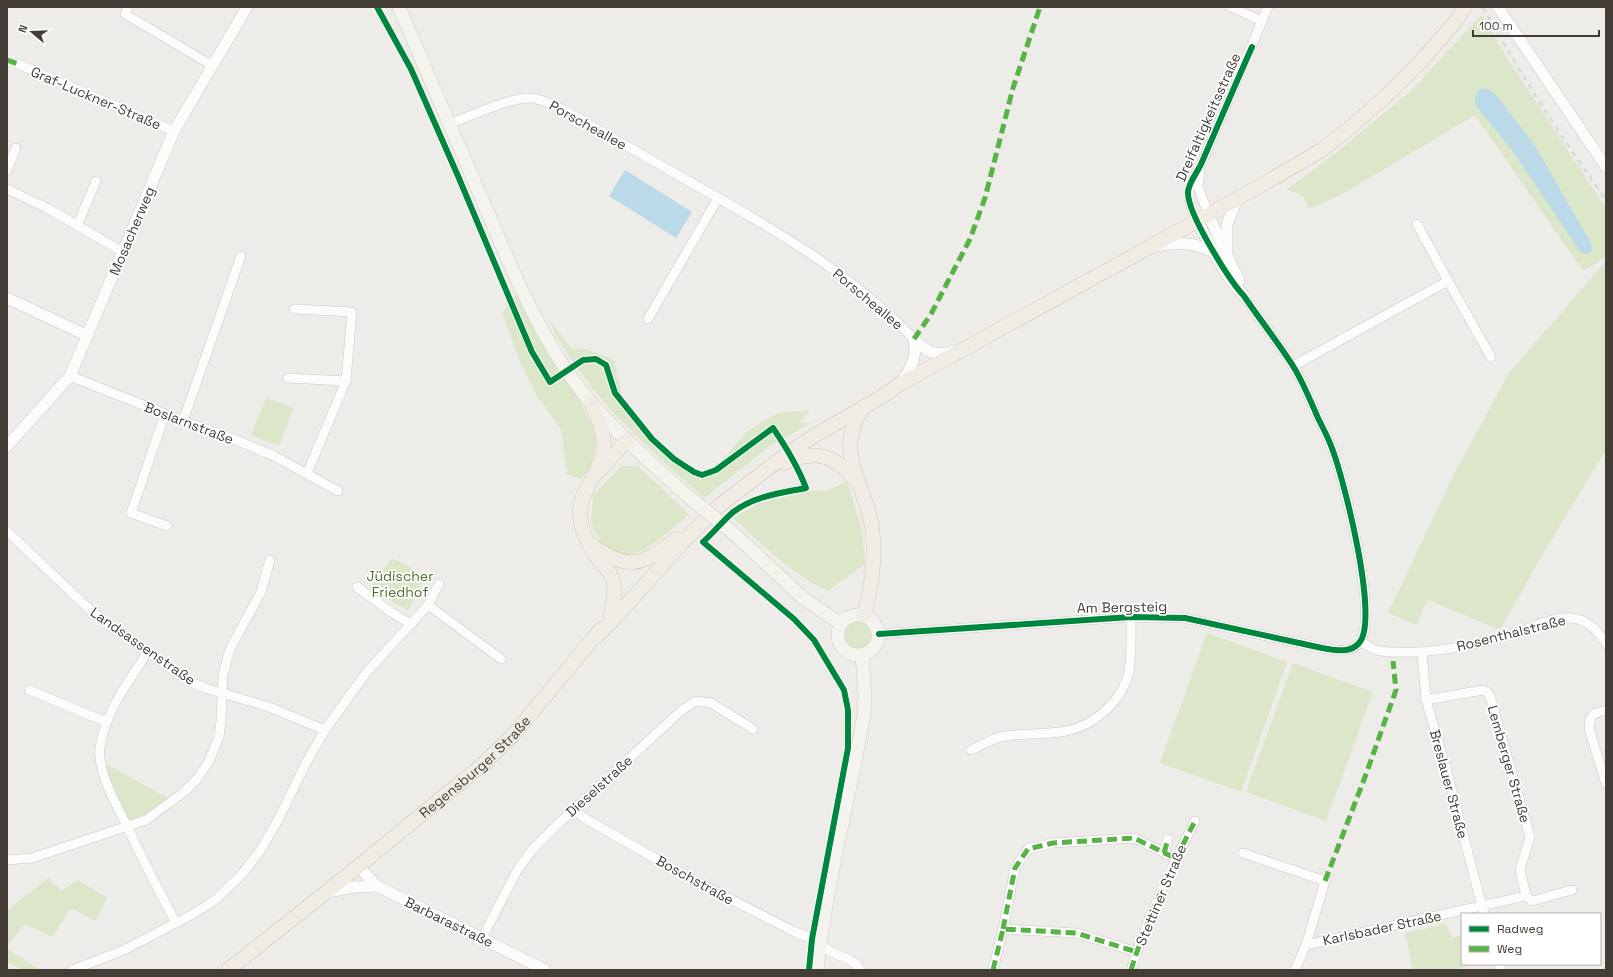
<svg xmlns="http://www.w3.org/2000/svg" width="1613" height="977" viewBox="0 0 1613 977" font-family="'Space Grotesk',sans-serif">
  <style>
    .green { fill: #dce7c9 }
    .water { fill: #bad9e9 }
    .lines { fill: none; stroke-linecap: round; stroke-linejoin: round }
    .minor-casing { stroke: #cac8c4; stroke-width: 10 }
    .tertiary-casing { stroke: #cac8c4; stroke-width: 12 }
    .secondary-casing { stroke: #cfcbc2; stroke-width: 14 }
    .primary-casing { stroke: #cfc6b6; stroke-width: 15 }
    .minor { stroke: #fcfcfc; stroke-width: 9 }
    .tertiary { stroke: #fcfcfc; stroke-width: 11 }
    .secondary { stroke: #f5f3ee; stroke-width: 13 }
    .primary { stroke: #f0ebe3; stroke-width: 14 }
    .rail { stroke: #d8d8d7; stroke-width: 2.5; stroke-dasharray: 5 5; stroke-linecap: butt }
    .secondary-bridge-casing { stroke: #cfcbc2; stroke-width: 14; stroke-linecap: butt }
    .secondary-bridge { stroke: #f5f3ee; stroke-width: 13 }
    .quiet { stroke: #57b346; stroke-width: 5; stroke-dasharray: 10 5; stroke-linecap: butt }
    .cycleway-casing { stroke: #fff; stroke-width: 8 }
    .cycleway { stroke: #00873e; stroke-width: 6 }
    .labels { text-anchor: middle; stroke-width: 3.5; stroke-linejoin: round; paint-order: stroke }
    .street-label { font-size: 14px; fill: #433d35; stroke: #fff }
    .park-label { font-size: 14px; fill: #4a702d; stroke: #fff }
  </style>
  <rect width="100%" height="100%" fill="#eeece8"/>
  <!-- green -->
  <g class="green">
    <path d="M 1481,15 L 1513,67 L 1606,208 L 1606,259 L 1605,258 L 1583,271 L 1475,115 L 1346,192 L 1310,209 L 1301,194 L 1286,190 L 1337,152 L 1411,91 Z"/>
    <path d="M 1605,262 L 1606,450 L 1544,552 L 1500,630 L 1428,600 L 1424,607 L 1417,625 L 1388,613 L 1454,474 L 1509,373 Z"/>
    <path d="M 516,295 L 578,397 L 597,436 L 591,466 L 581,479 L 567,474 L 561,429 L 537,396 L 521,364 L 502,313 Z"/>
    <path d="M 550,321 L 571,348 L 587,349 L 614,360 L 626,414 L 646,438 L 700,480 L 725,457 L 747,431 L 778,413 L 810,410 L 799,423 L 811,423 L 770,446 L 704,498 C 657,456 607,413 572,360 C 563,347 555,336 550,321 Z"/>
    <path d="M 266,398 L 294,408 L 279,446 L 251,435 Z"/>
    <path d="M 622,466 L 638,466 L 689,514 L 665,535 L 644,550 L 623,556 L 602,546 L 591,523 L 593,495 Z"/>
    <path d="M 847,481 L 862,530 L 865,564 L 828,591 C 791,574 763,545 733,518 L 759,503 L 811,491 L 827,491 Z"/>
    <path d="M 392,558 L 426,576 L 408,611 L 370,588 Z"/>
    <circle cx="858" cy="634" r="15"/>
    <path d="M 1207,633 L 1287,662 L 1241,792 L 1160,763 Z"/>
    <path d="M 1293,663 L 1373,692 L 1326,821 L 1246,792 Z"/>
    <path d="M 103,762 L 171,800 L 145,819 L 127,825 Z"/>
    <path d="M 48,878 L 61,891 L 78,880 L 107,898 L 96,921 L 71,908 L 52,937 L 24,924 L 7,947 L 7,911 Z"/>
    <path d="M 1446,924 L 1452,938 L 1462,935 L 1462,964 L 1470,964 L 1470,966 L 1451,970 L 1413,970 L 1405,933 Z"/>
    <path d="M 7,949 L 39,969 L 22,970 L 7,962 Z"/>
  </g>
  <!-- water -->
  <g class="water">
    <path d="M 1480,89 L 1488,89 L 1498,97 L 1535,146 L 1591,243 L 1592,250 L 1588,254 L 1581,253 L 1514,153 L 1477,107 C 1473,99 1474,96 1480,89 Z"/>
    <path d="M 625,170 L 692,212 L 676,238 L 609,196 Z"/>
  </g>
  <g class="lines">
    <defs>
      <g id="minor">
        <path d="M 128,7 L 125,14 L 213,66"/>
        <path d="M 1231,7 L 1262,21"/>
        <path d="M 18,64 L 174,131"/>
        <path d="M 449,124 C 469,117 510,97 530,98 C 542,99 551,104 562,109 C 607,135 652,160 697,186 C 774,229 852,274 914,339"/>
        <path d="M 7,170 L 16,148"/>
        <path d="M 1200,172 L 1198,186 L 1208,214"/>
        <path d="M 7,189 L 47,208 L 123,252"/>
        <path d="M 1197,220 C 1184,194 1187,190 1201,165 L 1268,7"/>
        <path d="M 78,224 L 96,181"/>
        <path d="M 1448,281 L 1491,357"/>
        <path d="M 294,309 L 352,312 L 346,381 L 307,473"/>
        <path d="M 648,319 L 718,198"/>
        <path d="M 1293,366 L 1448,281 L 1417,224"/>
        <path d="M 70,376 L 183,421 L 226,436 L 272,455 L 338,491"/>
        <path d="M 288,378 L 346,381"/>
        <path d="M 165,414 L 131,513 L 167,526"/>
        <path d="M 183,421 L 241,256"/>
        <path d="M 7,531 L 91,611 L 188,681 L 205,688 L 269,707 L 325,730"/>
        <path d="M 357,587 L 391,612 L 411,624"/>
        <path d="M 428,605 L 501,659"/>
        <path d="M 879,634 L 1131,617 L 1185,618 L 1322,648 C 1335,650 1350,654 1359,643 C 1380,620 1344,481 1333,451 C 1329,439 1323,428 1318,418 C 1310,400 1303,382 1293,366 C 1278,342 1260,320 1244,296"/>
        <path d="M 1361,642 C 1367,645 1373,650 1380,651 C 1420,656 1474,646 1512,634 C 1529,629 1553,616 1571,618 C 1587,619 1598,630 1606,644"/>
        <path d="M 1422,652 L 1426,700 L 1445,765 L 1484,914"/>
        <path d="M 147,653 C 128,683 105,711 100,748 C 97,772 117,806 128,828 C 143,860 159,891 176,923"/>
        <path d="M 29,690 L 106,722"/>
        <path d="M 1426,700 L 1483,690 L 1487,692 L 1490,696 L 1530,837 L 1520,870 L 1526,896"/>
        <path d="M 1606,710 L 1593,714 L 1590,720 L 1589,728 L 1606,784"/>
        <path d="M 971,750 C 982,745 993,738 1005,736 C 1025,733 1046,735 1066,731 C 1094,726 1122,701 1129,672 C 1132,654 1131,634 1131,617"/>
        <path d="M 575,810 L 584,818 L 695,881 L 793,931 L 812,939 L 829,951 L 850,960 L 857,965 L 860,970"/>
        <path d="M 1164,853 L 1168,839"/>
        <path d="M 1243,853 L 1325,881 L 1306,945 L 1295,970"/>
        <path d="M 7,860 L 32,858 L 146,820 L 184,792 L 197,779 L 209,761 L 219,737 L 221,721 L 223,675 L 230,649 L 261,592 L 270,560"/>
        <path d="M 1003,929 L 1015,868 L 1028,849 L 1053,843 L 1134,838 L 1175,858"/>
        <path d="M 482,938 L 518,869 L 532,850 L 558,824 L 682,710 L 696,701 L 711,703 L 753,729"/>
        <path d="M 1306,945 L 1526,896 L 1532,901 L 1572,890"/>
        <path d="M 1499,964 L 1501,970"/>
        <path d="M 72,970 L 124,950 L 193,914 L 215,900 L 242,874 L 260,851 L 278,820 L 306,763 L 325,730 L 366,673 L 428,605 L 439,584"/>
        <path d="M 993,970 L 1003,929 L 1076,933 L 1137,952"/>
        <path d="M 1131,970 C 1147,919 1170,869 1195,821"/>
      </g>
      <g id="tertiary">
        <path d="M 1498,7 L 1606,167"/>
        <path d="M 1208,214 L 1239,281"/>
        <path d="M 1197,220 C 1210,246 1224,275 1244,296"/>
        <path d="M 1155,246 C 1176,242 1194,242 1214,252"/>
        <path d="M 1227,249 L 1227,224 L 1237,199"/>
        <path d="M 7,298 L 88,336"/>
        <path d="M 914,339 C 927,352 935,357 954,351"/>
        <path d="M 901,382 C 912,368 917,356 914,339"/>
        <path d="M 7,446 L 70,376 L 174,131 L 247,7"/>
        <path d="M 358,866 L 377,886 L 545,970"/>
        <path d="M 328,892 L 354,887 L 377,886"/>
      </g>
      <g id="secondary">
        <path d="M 399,7 L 513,271 C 534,317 558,364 591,403 C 618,435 652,463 683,492"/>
        <path d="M 732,532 L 803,598 L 841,624"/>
        <circle cx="858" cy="635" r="20"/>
        <path d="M 817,970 C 826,884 849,800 864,714 L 865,695 L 862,655"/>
      </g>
      <g id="primary">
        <path d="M 591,403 C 606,434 609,449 591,481 C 586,490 579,501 580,512 C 580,526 587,543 595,555 C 602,564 613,573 614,585 C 616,596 612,606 610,616"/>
        <path d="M 784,463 C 814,449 834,454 855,480"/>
        <path d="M 599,471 L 627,440"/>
        <path d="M 588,543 C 626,569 640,569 676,539"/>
        <path d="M 864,615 C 872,586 876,557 872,527 C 865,483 832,451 864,407"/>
        <path d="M 596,637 L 614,619 L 681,544 L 720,505 L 783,457 L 814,436 L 883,396 L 900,384 L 1237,199 L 1322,150 L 1352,126 L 1387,95 L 1423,59 L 1455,22 L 1465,7"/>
        <path id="s1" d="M 228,970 L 349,874 L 482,765 L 514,734 L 600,630"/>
      </g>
    </defs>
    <!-- minor casing -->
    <use href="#minor" class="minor-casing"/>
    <!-- tertiary casing -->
    <use href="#tertiary" class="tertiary-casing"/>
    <!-- secondary casing -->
    <use href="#secondary" class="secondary-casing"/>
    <!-- primary casing -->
    <use href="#primary" class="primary-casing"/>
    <!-- minor -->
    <use href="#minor" class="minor"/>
    <!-- tertiary -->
    <use href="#tertiary" class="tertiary"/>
    <!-- secondary -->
    <use href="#secondary" class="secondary"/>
    <!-- primary -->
    <use href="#primary" class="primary"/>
    <!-- rail -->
    <path class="rail" d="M 1483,7 C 1520,74 1562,138 1606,200"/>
    <defs>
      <path id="secondary-bridge" d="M 683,492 L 732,532"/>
    </defs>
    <!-- secondary-bridge casing -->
    <use href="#secondary-bridge" class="secondary-bridge-casing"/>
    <!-- secondary-bridge -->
    <use href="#secondary-bridge" class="secondary-bridge"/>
    <!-- quiet -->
    <g class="quiet">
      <path d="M 7,60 L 18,64"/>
      <path d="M 914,339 L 931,314 L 970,239 L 985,198 L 1013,88 L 1040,7"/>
      <path d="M 1164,853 L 1168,839"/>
      <path d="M 1325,881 L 1365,777 L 1396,690 L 1393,661"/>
      <path d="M 1003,929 L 1015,868 L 1028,849 L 1053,843 L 1134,838 L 1175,858"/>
      <path d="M 993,970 L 1003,929 L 1076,933 L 1137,952"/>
      <path d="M 1131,970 C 1147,919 1170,869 1195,821"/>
    </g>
    <defs>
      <g id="cycleway">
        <path d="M 377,7 L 411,69 L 458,176 L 532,352 L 550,382 L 583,360 L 596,359 L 606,365 L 615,393 L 652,439 L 674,459 L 694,472 L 702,475 L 716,470 L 773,428 C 786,447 798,467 806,488 C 781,493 753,496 732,513 C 722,522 713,533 703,542 L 794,619 L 814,640 L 844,690 L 848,710 L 848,748 L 812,939 L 809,970"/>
        <path d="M 879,634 L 1131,617 L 1185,618 L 1322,648 C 1335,650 1350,654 1359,643 C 1380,620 1344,481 1333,451 C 1329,439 1323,428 1318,418 C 1310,400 1303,382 1293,366 C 1278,342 1260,320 1244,296 C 1229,280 1187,213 1188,192 C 1189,181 1198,172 1202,162 C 1219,123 1235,85 1252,47"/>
      </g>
    </defs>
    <!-- cycleway casing -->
    <use href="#cycleway" class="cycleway-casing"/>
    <!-- cycleway -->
    <use href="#cycleway" class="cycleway"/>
  </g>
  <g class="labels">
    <!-- street labels -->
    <g class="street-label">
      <text transform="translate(96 98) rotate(23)" y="5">Graf-Luckner-Straße</text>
      <text transform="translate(1208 117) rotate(-66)" y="5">Dreifaltigkeitsstraße</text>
      <text transform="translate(588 125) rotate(29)" y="5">Porscheallee</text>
      <text transform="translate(132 231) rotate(-67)" y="5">Mosacherweg</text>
      <text transform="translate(868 299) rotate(40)" y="5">Porscheallee</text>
      <text transform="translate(189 423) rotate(21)" y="5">Boslarnstraße</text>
      <text transform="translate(1122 607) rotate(-1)" y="5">Am Bergsteig</text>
      <text transform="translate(1511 633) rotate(-14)" y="5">Rosenthalstraße</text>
      <text transform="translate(143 646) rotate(35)" y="5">Landsassenstraße</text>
      <text transform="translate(1509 764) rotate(74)" y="5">Lemberger Straße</text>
      <text dy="5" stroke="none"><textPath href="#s1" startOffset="320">Regensburger Straße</textPath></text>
      <text transform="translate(1449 784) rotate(75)" y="5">Breslauer Straße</text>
      <text transform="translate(599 786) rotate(-42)" y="5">Dieselstraße</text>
      <text transform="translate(695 880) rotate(29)" y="5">Boschstraße</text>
      <text transform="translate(1161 895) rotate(-67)" y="5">Stettiner Straße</text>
      <text transform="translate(449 922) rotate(26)" y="5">Barbarastraße</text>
      <text transform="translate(1382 928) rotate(-12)" y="5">Karlsbader Straße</text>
    </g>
    <!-- park labels -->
    <g class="park-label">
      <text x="400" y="581">Jüdischer<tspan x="400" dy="16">Friedhof</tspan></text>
    </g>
  </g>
  <!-- border -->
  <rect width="1613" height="977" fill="none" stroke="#433d35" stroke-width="16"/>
  <!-- legend -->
  <rect x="1461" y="913" width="140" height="52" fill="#ffffff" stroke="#b4b1ae"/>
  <rect x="1469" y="926" width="20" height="6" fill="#00873e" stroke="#b4b1ae"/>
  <text x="1497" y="933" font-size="12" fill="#433d35">Radweg</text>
  <rect x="1469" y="946" width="20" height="6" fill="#57b346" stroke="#b4b1ae"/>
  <text x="1497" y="953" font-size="12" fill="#433d35">Weg</text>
  <!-- north arrow -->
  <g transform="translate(32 32) rotate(289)" stroke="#ffffff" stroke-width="3" paint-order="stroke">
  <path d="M0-3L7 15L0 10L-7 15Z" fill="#433d35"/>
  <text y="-6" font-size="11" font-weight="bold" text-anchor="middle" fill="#433d35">N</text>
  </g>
  <!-- scale -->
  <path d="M1473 30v6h126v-6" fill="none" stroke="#433d35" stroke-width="2"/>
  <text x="1479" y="30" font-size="12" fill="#433d35" stroke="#ffffff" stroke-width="3" paint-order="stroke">100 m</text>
</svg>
